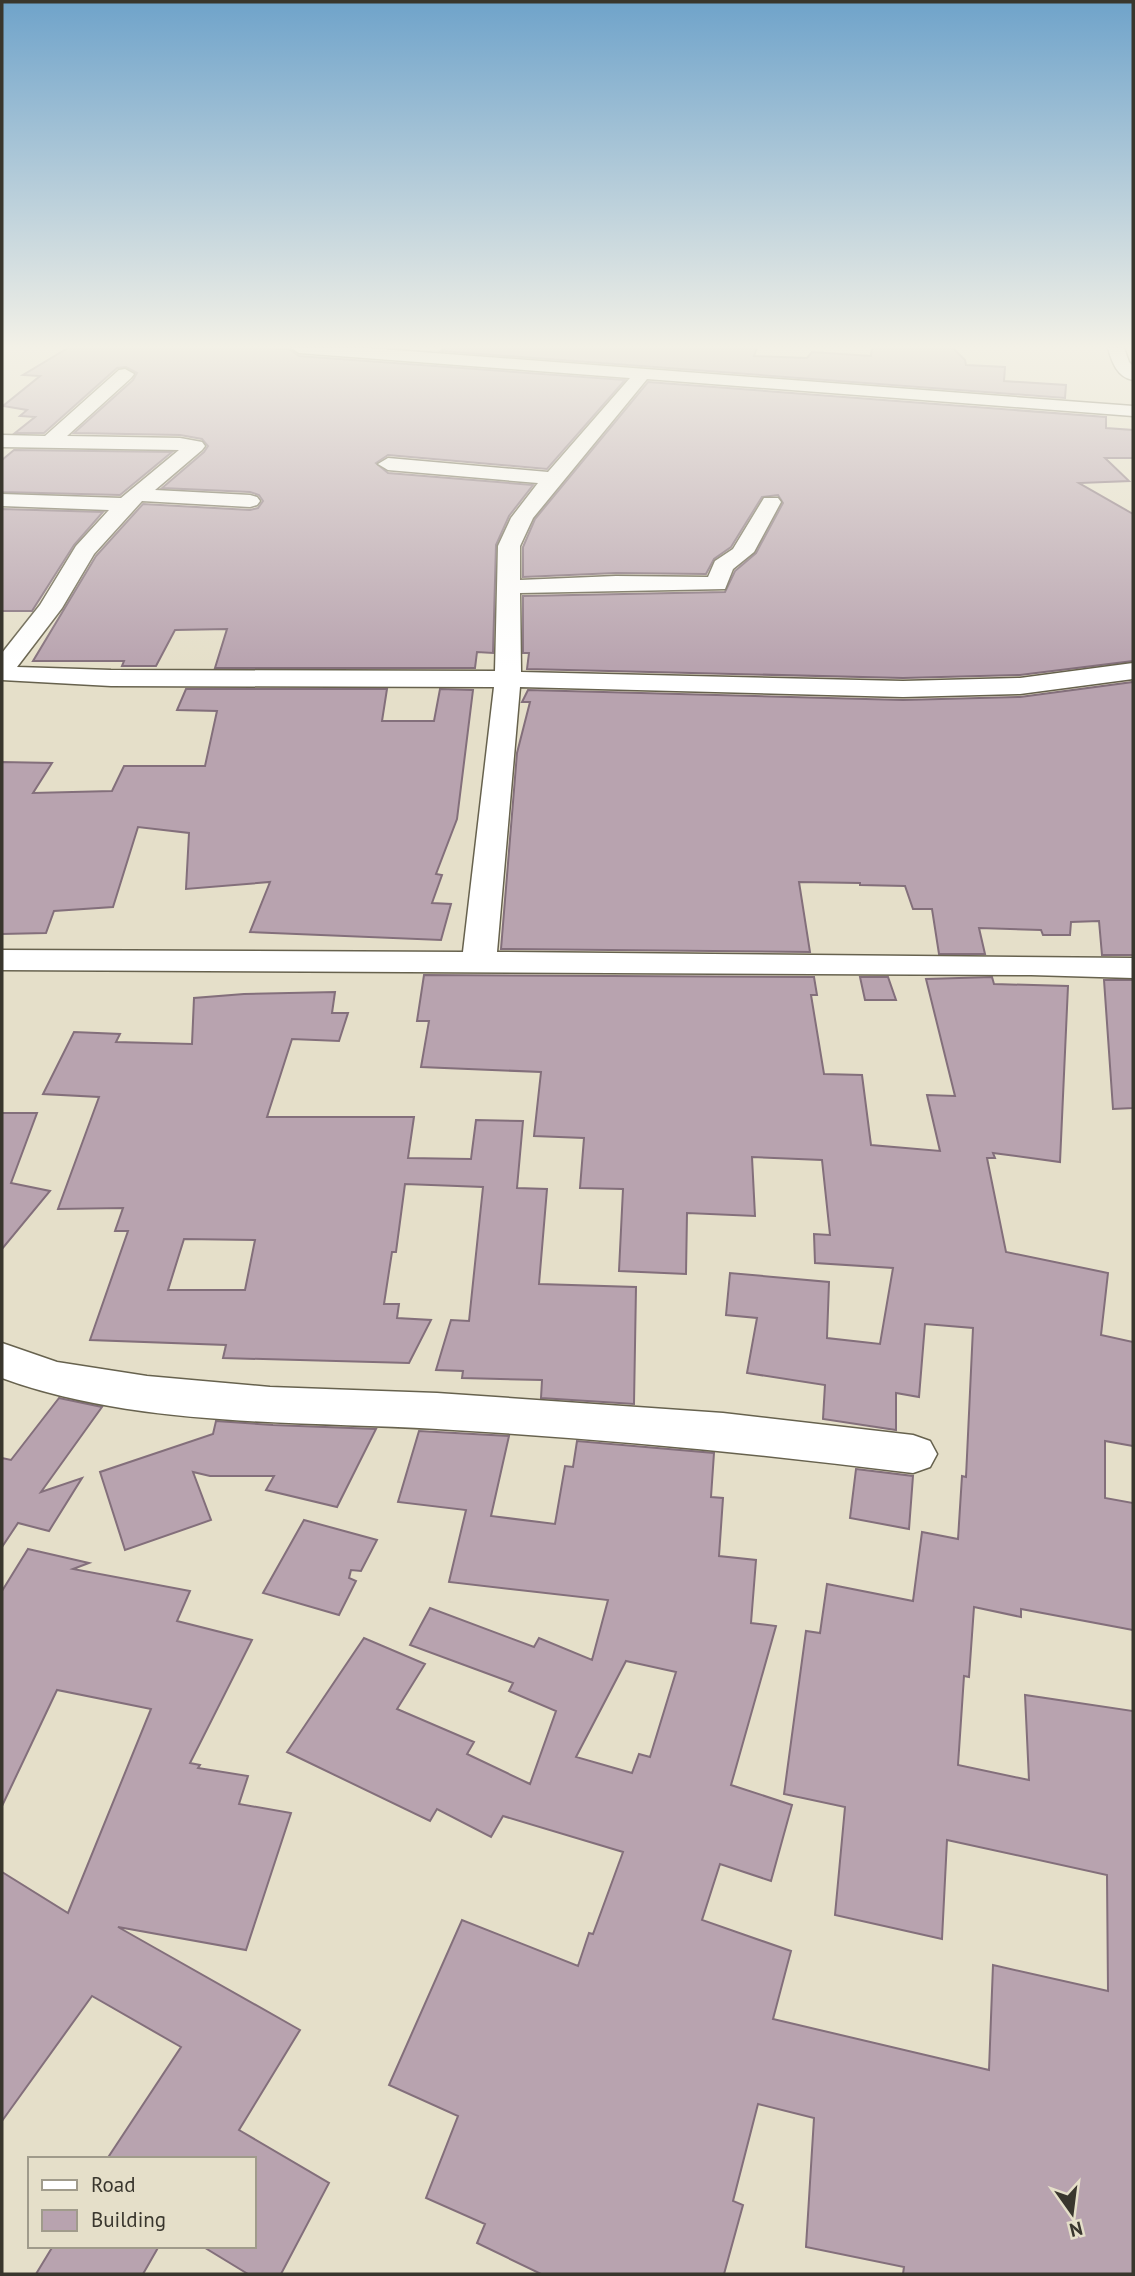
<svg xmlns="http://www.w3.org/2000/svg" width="1135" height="2276" viewBox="0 0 1135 2276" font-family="'PT Sans',sans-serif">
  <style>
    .building { fill: #b8a3af; stroke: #836f7b; stroke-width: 2; fill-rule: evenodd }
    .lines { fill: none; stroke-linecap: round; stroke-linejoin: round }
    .minor-casing { stroke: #67624e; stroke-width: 3 }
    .minor { fill: #fff; fill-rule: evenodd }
  </style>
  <rect width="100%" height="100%" fill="#e5dfc9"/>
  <!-- building -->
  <g class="building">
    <path d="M 68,348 L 270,348 L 289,349 L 299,356 L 625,380 L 547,469 L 388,455 L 376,463 L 388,473 L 533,485 L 509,516 L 496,545 L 493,653 L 477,652 L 475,668 L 215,668 L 227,629 L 175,630 L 156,666 L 122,666 L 124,661 L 33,661 L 96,556 L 143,504 L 250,510 L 258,508 L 263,501 L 259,495 L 250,492 L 162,488 L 204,452 L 208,446 L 202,439 L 180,435 L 74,433 L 133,380 L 137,373 L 126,367 L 117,368 L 44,433 L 15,433 L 35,417 L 20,416 L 27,410 L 3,406 L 40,376 L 23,375 Z"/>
    <path d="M 445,348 L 757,348 L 754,356 L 807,358 L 812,352 L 871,356 L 872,348 L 953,348 L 965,360 L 966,365 L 1005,367 L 1004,381 L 1066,385 L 1065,398 L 441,351 Z"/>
    <path d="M 648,382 L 1106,417 L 1106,428 L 1133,430 L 1133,458 L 1105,458 L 1129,481 L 1079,483 L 1133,514 L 1133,661 L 1020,675 L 903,678 L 527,669 L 529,653 L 523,653 L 523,596 L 725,592 L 735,571 L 756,553 L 783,503 L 778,495 L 762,497 L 731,547 L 714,559 L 706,574 L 616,573 L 523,577 L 523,547 L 535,519 Z"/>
    <path d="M 14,450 L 172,452 L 120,495 L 2,492 L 2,460 Z"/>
    <path d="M 2,509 L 103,512 L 74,545 L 32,611 L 2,611 Z"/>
    <path d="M 1133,682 L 1133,955 L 1102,955 L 1099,921 L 1071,922 L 1070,935 L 1043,935 L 1041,930 L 979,928 L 985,954 L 939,954 L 932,909 L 913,909 L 905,886 L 860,885 L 860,883 L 799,882 L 810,952 L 501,949 L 517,753 L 530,702 L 522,702 L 528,690 L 903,700 L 1020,697 Z"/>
    <path d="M 186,689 L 387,689 L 382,721 L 434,721 L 440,689 L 473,690 L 457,819 L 436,874 L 442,875 L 432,903 L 451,904 L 441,940 L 250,932 L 270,882 L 186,889 L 189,833 L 138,827 L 113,907 L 54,911 L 46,933 L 2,934 L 2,762 L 52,763 L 33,793 L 112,791 L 124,766 L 205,766 L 217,711 L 177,710 Z"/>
    <path d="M 424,975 L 814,977 L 817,995 L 811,995 L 824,1074 L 862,1075 L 871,1145 L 940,1151 L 927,1095 L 955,1096 L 926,979 L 992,977 L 994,984 L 1068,986 L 1060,1162 L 993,1153 L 995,1158 L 987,1158 L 1006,1252 L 1108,1273 L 1101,1335 L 1133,1342 L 1133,1446 L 1105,1441 L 1105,1498 L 1133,1503 L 1133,1630 L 1021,1609 L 1021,1617 L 974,1607 L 969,1677 L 964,1676 L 958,1765 L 1029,1780 L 1025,1695 L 1133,1711 L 1133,2274 L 903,2274 L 904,2267 L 806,2247 L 814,2118 L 758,2104 L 733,2201 L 743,2205 L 724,2274 L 541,2274 L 477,2243 L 485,2224 L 426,2198 L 458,2116 L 389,2085 L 462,1920 L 578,1966 L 589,1933 L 593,1934 L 623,1852 L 503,1816 L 491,1837 L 437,1809 L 430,1821 L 287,1752 L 364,1638 L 425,1664 L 397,1709 L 474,1742 L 467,1754 L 530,1784 L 556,1711 L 509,1691 L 513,1683 L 410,1645 L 430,1608 L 534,1647 L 539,1638 L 592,1660 L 608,1600 L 449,1582 L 466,1510 L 398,1502 L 419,1431 L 509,1436 L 491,1516 L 555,1524 L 565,1466 L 573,1467 L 577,1441 L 714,1453 L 711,1497 L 723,1498 L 719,1556 L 756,1560 L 751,1623 L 776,1626 L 731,1785 L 792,1805 L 771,1881 L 720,1864 L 702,1920 L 791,1951 L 773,2019 L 989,2070 L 993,1965 L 1108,1991 L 1107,1875 L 947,1840 L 942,1939 L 835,1915 L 845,1807 L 784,1794 L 806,1631 L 820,1633 L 827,1584 L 913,1601 L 922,1532 L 958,1539 L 962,1476 L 966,1477 L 973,1328 L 925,1324 L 919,1397 L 896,1393 L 896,1430 L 823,1419 L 825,1385 L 747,1373 L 757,1318 L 726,1315 L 730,1273 L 829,1282 L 827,1338 L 880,1344 L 893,1268 L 815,1263 L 814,1234 L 830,1235 L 822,1160 L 752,1157 L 755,1216 L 687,1213 L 686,1274 L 619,1271 L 623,1189 L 580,1188 L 584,1138 L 534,1136 L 541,1072 L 421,1067 L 429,1021 L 417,1021 ZM 626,1661 L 676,1672 L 650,1757 L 639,1754 L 632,1773 L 576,1757 Z"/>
    <path d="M 860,977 L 888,977 L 896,1000 L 865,1000 Z"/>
    <path d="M 1104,980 L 1133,980 L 1133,1108 L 1113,1109 Z"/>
    <path d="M 335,992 L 332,1013 L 348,1013 L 339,1041 L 292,1039 L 267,1117 L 414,1117 L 408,1158 L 471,1159 L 476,1120 L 523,1121 L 517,1188 L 547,1189 L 539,1284 L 636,1287 L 634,1404 L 541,1398 L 542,1380 L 462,1378 L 463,1371 L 436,1370 L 451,1320 L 469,1321 L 483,1187 L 405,1184 L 396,1252 L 392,1252 L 384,1304 L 399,1304 L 397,1318 L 431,1320 L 409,1363 L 223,1358 L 226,1345 L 90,1340 L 128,1231 L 115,1231 L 123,1208 L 58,1209 L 99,1097 L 43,1094 L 74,1032 L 120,1034 L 116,1042 L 192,1044 L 194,998 L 244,994 ZM 184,1239 L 255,1240 L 245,1290 L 168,1290 Z"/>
    <path d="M 2,1113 L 37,1113 L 11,1183 L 50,1191 L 2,1249 Z"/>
    <path d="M 59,1398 L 102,1407 L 41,1492 L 82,1478 L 49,1531 L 18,1523 L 2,1547 L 2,1458 L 11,1460 Z"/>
    <path d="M 216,1421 L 273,1425 L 376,1429 L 337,1507 L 266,1490 L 274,1476 L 210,1476 L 193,1472 L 211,1520 L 125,1550 L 100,1472 L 213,1434 Z"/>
    <path d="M 856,1469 L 913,1476 L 909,1529 L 850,1518 Z"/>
    <path d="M 304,1520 L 377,1540 L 361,1571 L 351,1570 L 349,1578 L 356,1581 L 339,1615 L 263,1593 Z"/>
    <path d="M 28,1549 L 89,1563 L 73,1569 L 190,1591 L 177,1621 L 252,1640 L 190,1763 L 200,1765 L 198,1768 L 248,1776 L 239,1804 L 291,1813 L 246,1950 L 118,1927 L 300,2030 L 239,2130 L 329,2183 L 281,2274 L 248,2274 L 202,2246 L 254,2246 L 254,2159 L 107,2159 L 181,2047 L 92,1996 L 2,2121 L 2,1872 L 68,1913 L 151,1709 L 57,1690 L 2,1806 L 2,1591 Z"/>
    <path d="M 53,2246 L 159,2246 L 143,2274 L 36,2274 Z"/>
  </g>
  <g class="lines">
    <defs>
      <g id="minor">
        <path d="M 291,348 L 368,348 L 1133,406 L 1133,416 L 647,379 L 533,518 L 520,546 L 520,580 L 616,576 L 708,577 L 715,561 L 733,549 L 764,498 L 778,498 L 781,502 L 754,552 L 733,569 L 725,589 L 520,593 L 521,672 L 903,681 L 1020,678 L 1133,663 L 1133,679 L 1020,694 L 903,697 L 520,687 L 497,952 L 1133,958 L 1133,978 L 1031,975 L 2,970 L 2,950 L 463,952 L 494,687 L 111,686 L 2,680 L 2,653 L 40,605 L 76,546 L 109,510 L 2,506 L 2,494 L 121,498 L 179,450 L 2,447 L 2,435 L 45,436 L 119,370 L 125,369 L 134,374 L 131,378 L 67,436 L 180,438 L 202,442 L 205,446 L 202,450 L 155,490 L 250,495 L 257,497 L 260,501 L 257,505 L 250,507 L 142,501 L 94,554 L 62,608 L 17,667 L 111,670 L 495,671 L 498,546 L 511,518 L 538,483 L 388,470 L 378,464 L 388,458 L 548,472 L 630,378 L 299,353 Z"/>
        <path d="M 1108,348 L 1124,348 L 1129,362 L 1133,366 L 1133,380 C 1117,377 1112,362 1108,348 Z"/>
        <path d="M 2,1343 L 57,1362 L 147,1376 L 270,1387 L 437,1393 L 723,1413 L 913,1435 L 930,1441 L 937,1454 L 930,1467 L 913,1473 C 755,1453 597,1438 437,1429 C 296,1421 136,1427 2,1378 Z"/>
      </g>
    </defs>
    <!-- minor casing -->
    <use href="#minor" class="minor-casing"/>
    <!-- minor -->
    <use href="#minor" class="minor"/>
  </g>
  <!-- sky -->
  <linearGradient id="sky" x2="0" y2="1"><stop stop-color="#6fa3ca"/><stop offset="0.52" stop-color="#f3f1e7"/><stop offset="1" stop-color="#f3f1e7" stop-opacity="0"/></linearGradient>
  <rect width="1135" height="667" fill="url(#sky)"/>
  <!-- border -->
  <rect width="1135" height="2276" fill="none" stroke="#39362d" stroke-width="7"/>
  <!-- legend -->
  <rect x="28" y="2157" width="228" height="91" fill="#e5dfc9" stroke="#a09b8b" stroke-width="2"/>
  <rect x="42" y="2180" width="35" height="10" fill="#ffffff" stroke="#a09b8b" stroke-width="2"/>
  <text x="91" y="2192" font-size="21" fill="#39362d">Road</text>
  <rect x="42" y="2210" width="35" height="21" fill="#b8a3af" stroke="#a09b8b" stroke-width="2"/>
  <text x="91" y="2227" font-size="21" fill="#39362d">Building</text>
  <!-- north arrow -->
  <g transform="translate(1072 2213) rotate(166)" stroke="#e5dfc9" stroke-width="5" paint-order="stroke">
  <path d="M0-5L12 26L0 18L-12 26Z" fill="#39362d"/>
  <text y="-10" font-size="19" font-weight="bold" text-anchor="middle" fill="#39362d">N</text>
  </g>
</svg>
